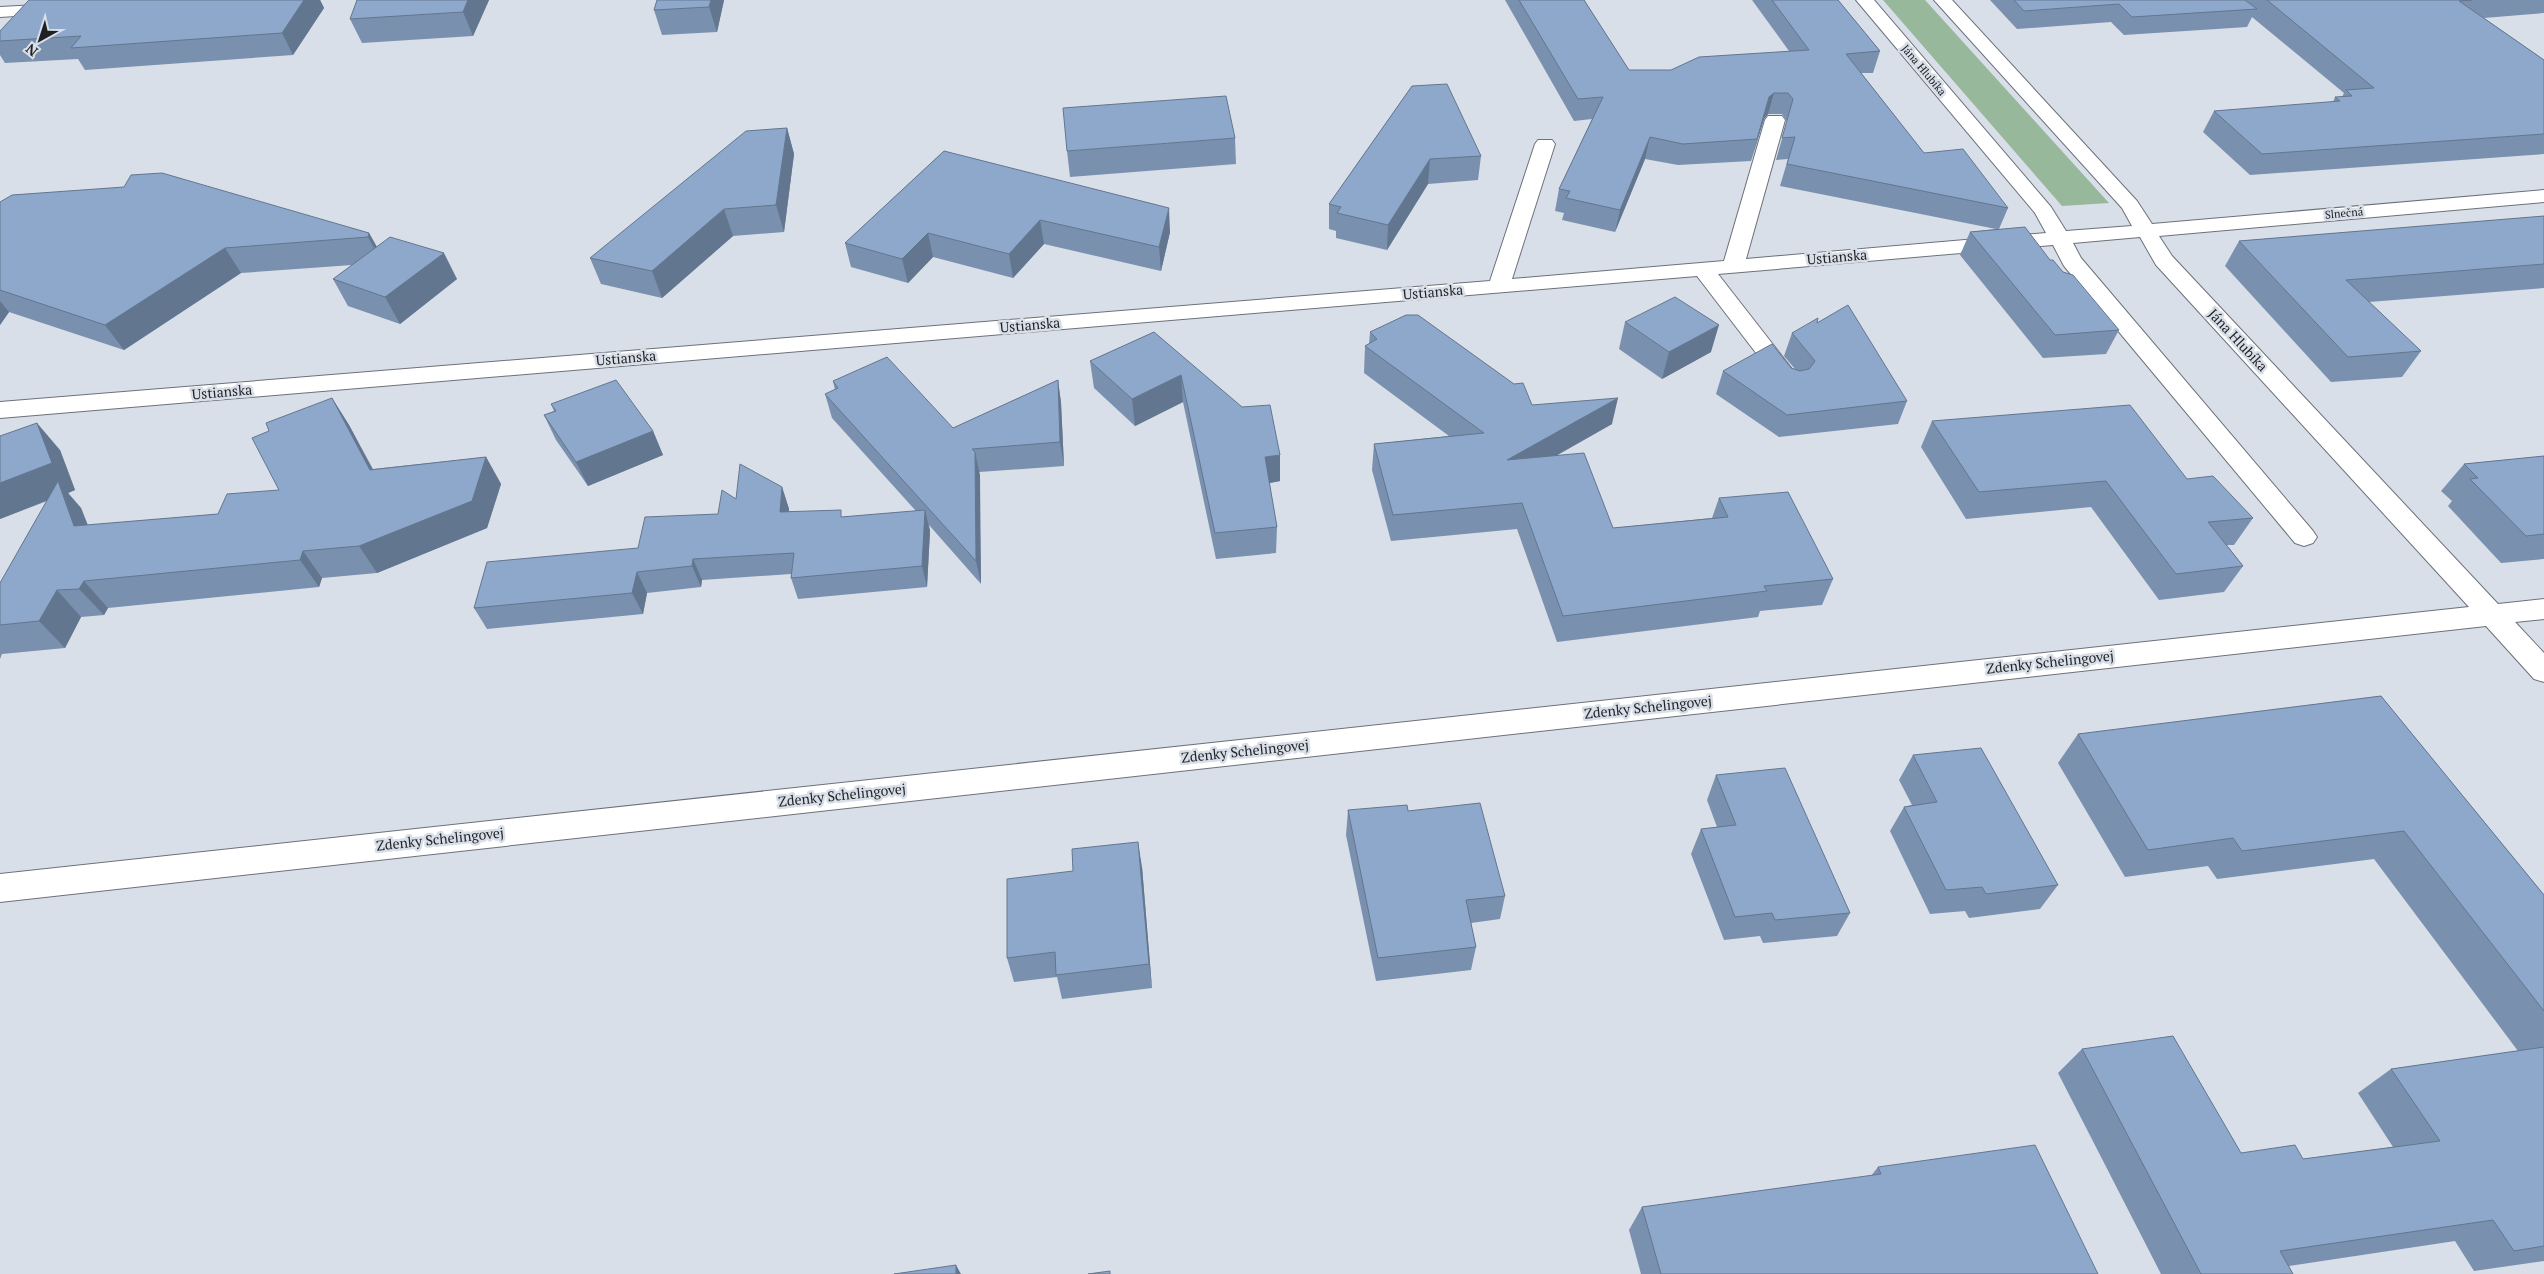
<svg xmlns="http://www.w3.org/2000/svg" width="2544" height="1274" viewBox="0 0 2544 1274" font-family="'PT Serif',serif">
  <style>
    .green { fill: #97b89b }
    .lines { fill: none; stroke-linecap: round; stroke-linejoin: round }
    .minor-casing { stroke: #6c7179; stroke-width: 2 }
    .minor { fill: #fff; fill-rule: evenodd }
    .wall { fill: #7a90af }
    .shaded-wall { fill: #63768f }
    .building { fill: #8ea8cc; stroke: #63768f }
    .labels { text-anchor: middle; stroke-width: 5; stroke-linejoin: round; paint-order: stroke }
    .far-street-label { font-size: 11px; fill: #1e2023; stroke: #d9dfe8 }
    .street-label { font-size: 14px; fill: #1e2023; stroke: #d9dfe8 }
  </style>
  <rect width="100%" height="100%" fill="#d9dfe8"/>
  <!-- green -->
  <path class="green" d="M 1883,0 L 1925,0 L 2109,203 L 2062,206 Z"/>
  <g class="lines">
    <defs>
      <g id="minor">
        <path d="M 1856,0 L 1874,0 L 2051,207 L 2066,231 L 2132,226 L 2122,208 L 1934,0 L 1952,0 L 2137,201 L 2152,224 L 2544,190 L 2544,202 L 2159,236 L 2172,256 L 2498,604 L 2544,599 L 2544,619 L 2515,622 L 2544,653 L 2544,682 L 2534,679 L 2486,626 L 0,902 L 0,874 L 2469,607 L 2156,265 L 2140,237 L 2073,243 L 2081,258 L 2313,531 L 2317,537 L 2313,543 L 2304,546 L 2295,543 L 2064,266 L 2053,245 L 1718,274 L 1799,378 L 1795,383 L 1787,385 L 1779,383 L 1697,276 L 0,418 L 0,402 L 1490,281 L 1535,144 L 1538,140 L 1552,140 L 1555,144 L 1512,279 L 1724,261 L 1765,120 L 1768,116 L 1782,116 L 1785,120 L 1746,259 L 2046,233 L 2035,213 Z"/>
        <path d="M 56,4 L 62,5 L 65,9 L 62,13 L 0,17 L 0,7 Z"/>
      </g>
    </defs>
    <!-- minor casing -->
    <use href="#minor" class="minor-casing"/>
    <!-- minor -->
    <use href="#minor" class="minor"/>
  </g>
  <!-- wall -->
  <g class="wall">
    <path d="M 29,0 L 320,0 L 324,8 L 293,55 L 85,70 L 78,59 L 5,63 L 0,55 L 0,31 Z"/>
    <path d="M 357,0 L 489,0 L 473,36 L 362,43 L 350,19 Z"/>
    <path d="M 657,0 L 724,0 L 717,32 L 662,35 L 654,10 Z"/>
    <path d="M 1505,0 L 1584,0 L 1629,70 L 1671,70 L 1789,51 L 1752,0 L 1838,0 L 1880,51 L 1873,73 L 1861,73 L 1924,153 L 2008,208 L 1999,229 L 2050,260 L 2063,272 L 2119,330 L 2106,354 L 2043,358 L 1960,255 L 1970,232 L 1996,229 L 1780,186 L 1788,159 L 1776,160 L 1787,121 L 1782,114 L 1768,114 L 1764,119 L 1751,161 L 1678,165 L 1645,159 L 1615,232 L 1562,220 L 1564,213 L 1555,211 L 1559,189 L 1592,119 L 1574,121 Z"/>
    <path d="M 1990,0 L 2544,0 L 2544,13 L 2484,18 L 2544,60 L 2544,154 L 2250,175 L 2203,132 L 2214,111 L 2333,102 L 2335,97 L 2342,97 L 2344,93 L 2252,17 L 2247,27 L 2124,35 L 2111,22 L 2017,29 Z"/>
    <path d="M 1412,86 L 1481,156 L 1478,180 L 1428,184 L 1387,250 L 1336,238 L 1336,231 L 1329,229 L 1329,204 Z"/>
    <path d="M 787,128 L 794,154 L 784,232 L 733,236 L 662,298 L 601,284 L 590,258 Z"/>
    <path d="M 1235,138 L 1236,164 L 1070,177 L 1067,151 Z"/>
    <path d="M 944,151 L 1170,232 L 1161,271 L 1044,244 L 1013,278 L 933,257 L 908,283 L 851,267 L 845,243 Z"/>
    <path d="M 0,202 L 369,233 L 377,247 L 457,279 L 400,324 L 348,306 L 333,279 L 352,265 L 241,273 L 124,350 L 9,312 L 0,325 Z"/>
    <path d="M 2544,216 L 2544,288 L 2369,302 L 2421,351 L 2402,377 L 2331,382 L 2225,266 L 2239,241 Z"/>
    <path d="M 1625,322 L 1711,352 L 1662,379 L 1619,349 Z"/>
    <path d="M 1817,323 L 1907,401 L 1898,424 L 1779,437 L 1716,394 L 1723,371 L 1791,368 L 1795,369 L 1784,356 L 1792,333 Z"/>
    <path d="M 1154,332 L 1280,481 L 1269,483 L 1277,527 L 1276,553 L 1216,559 L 1183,402 L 1135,426 L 1094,388 L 1090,361 Z"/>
    <path d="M 1370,332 L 1532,405 L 1612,424 L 1556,456 L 1613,528 L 1712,518 L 1719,498 L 1833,579 L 1822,605 L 1760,611 L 1758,617 L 1557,642 L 1517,529 L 1391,541 L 1372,470 L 1374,444 L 1449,436 L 1364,373 L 1365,346 L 1369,344 Z"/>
    <path d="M 1058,380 L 1061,403 L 1064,466 L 979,472 L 981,584 L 929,525 L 930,531 L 927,587 L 798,599 L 791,578 L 791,574 L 702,580 L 701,587 L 647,593 L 643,614 L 487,629 L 474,608 L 638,548 L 718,514 L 736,499 L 782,487 L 789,509 L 789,511 L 843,517 L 916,511 L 832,418 L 825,394 L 835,390 L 833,381 L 953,428 Z"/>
    <path d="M 332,398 L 349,425 L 373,469 L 486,457 L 501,484 L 487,528 L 377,573 L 322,578 L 319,587 L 108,608 L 104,615 L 81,617 L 65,648 L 2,654 L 0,659 L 0,583 L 47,501 L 0,519 L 60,450 L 75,490 L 68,493 L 81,508 L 88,525 L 218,514 L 279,490 L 269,431 Z"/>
    <path d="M 551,404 L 653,431 L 663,455 L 588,486 L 556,440 L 544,415 L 554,411 Z"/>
    <path d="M 1932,421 L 2187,479 L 2253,518 L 2234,545 L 2227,545 L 2243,566 L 2224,592 L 2159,600 L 2091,507 L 1966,519 L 1921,447 Z"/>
    <path d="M 2544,456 L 2544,559 L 2501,563 L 2448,506 L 2452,501 L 2441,491 L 2464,464 Z"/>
    <path d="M 2381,696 L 2544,895 L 2544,1261 L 2474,1271 L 2455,1241 L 2289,1266 L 2293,1274 L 2161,1274 L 2058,1073 L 2082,1049 L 2241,1153 L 2303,1159 L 2393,1147 L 2358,1093 L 2391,1069 L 2518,1051 L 2374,859 L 2217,879 L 2208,866 L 2125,877 L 2058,763 L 2078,734 Z"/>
    <path d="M 1913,755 L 2058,885 L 2040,909 L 1969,918 L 1965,911 L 1930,914 L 1890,831 L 1904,807 L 1912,805 L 1899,780 Z"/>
    <path d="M 1716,775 L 1850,913 L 1837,936 L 1763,943 L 1760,936 L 1724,940 L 1691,854 L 1701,829 L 1717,827 L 1707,800 Z"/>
    <path d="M 1348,810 L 1408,811 L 1505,896 L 1500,919 L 1471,923 L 1476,947 L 1471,970 L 1376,981 L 1346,835 Z"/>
    <path d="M 1142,867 L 1152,988 L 1062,999 L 1057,977 L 1014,982 L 1007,958 Z"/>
    <path d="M 1878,1167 L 2098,1274 L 1641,1274 L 1629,1230 L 1642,1207 L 1871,1176 Z"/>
  </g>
  <!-- shaded-wall -->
  <g class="shaded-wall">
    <path d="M 304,0 L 320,0 L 324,8 L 293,55 L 282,33 Z"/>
    <path d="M 468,0 L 489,0 L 473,36 L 463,12 Z"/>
    <path d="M 711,0 L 724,0 L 717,32 L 709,7 Z"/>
    <path d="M 1774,93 L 1768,114 L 1764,119 L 1751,161 L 1769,97 Z"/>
    <path d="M 787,128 L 794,154 L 784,232 L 776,205 Z"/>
    <path d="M 1650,137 L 1645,159 L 1615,232 L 1620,210 Z"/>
    <path d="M 1430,159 L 1428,184 L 1387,250 L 1388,225 Z"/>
    <path d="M 1169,208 L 1170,232 L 1161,271 L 1159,247 Z"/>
    <path d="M 724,209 L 733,236 L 662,298 L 652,271 Z"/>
    <path d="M 1040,220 L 1044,244 L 1013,278 L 1009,254 Z"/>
    <path d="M 369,233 L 383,258 L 382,263 L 368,237 Z"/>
    <path d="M 928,233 L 933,257 L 908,283 L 902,259 Z"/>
    <path d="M 225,248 L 241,273 L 124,350 L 105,325 Z"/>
    <path d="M 444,253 L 457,279 L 400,324 L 385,297 Z"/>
    <path d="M 0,301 L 9,312 L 0,325 Z"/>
    <path d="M 1719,325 L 1711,352 L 1662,379 L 1669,352 Z"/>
    <path d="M 1181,375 L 1183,402 L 1135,426 L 1132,399 Z"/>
    <path d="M 1058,380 L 1061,403 L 1064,466 L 1060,442 Z"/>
    <path d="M 332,398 L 349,425 L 387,497 L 370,470 Z"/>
    <path d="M 1618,398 L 1612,424 L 1502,486 L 1507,460 Z"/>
    <path d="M 37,423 L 60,450 L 75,490 L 68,493 L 81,508 L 98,553 L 74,526 L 63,494 L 0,519 L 0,483 Z"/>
    <path d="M 653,431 L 663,455 L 588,486 L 576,462 Z"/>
    <path d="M 975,452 L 980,475 L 981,584 L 976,561 Z"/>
    <path d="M 1280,455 L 1280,481 L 1265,484 L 1265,457 Z"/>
    <path d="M 486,457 L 501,484 L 487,528 L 377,573 L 359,546 Z"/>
    <path d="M 782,487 L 789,509 L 787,533 L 780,512 Z"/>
    <path d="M 925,510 L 930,531 L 927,587 L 922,566 Z"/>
    <path d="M 303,551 L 322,578 L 319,587 L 300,560 Z"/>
    <path d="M 693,559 L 702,580 L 701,587 L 692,566 Z"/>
    <path d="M 637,572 L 647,593 L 643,614 L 632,593 Z"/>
    <path d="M 84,581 L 108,608 L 104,615 L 79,589 Z"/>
    <path d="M 57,590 L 81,617 L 65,648 L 39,621 Z"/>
    <path d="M 1138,842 L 1142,867 L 1152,988 L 1149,964 Z"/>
    <path d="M 956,1265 L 961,1274 L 956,1274 Z"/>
  </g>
  <!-- building -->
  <g class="building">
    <path d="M 29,0 L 304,0 L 282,33 L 71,48 L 81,36 L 0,41 L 0,31 Z"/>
    <path d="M 357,0 L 468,0 L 463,12 L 350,19 Z"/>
    <path d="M 657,0 L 711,0 L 709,7 L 654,10 Z"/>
    <path d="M 1519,0 L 1584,0 L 1629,70 L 1671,70 L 1699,57 L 1809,50 L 1772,0 L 1838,0 L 1880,51 L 1846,54 L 1924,153 L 1963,149 L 2008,208 L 1787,164 L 1795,137 L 1782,138 L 1793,99 L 1788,93 L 1774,93 L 1769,97 L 1757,139 L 1683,144 L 1650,137 L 1620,210 L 1566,198 L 1570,191 L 1559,189 L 1603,97 L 1578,99 Z"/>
    <path d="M 2014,0 L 2245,0 L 2257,9 L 2132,17 L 2119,4 L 2024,11 Z"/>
    <path d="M 2267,0 L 2472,0 L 2459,1 L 2544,60 L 2544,134 L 2262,154 L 2214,111 L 2340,101 L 2335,97 L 2352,96 L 2346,90 L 2374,88 Z"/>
    <path d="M 1447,84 L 1481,156 L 1430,159 L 1388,225 L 1337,213 L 1341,207 L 1329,204 L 1412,86 Z"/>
    <path d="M 1226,96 L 1235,138 L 1067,151 L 1063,108 Z"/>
    <path d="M 787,128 L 776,205 L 724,209 L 652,271 L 590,258 L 746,131 Z"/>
    <path d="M 944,151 L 1169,208 L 1159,247 L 1040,220 L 1009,254 L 928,233 L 902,259 L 845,243 Z"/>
    <path d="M 162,173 L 369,233 L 368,237 L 225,248 L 105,325 L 0,290 L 0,202 L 12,195 L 124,187 L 131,175 Z"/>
    <path d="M 2544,216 L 2544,264 L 2346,280 L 2421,351 L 2348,357 L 2239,241 Z"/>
    <path d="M 2025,227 L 2050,260 L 2053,260 L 2063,272 L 2073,275 L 2119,330 L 2055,335 L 1970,232 Z"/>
    <path d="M 390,237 L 444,253 L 385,297 L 333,279 Z"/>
    <path d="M 1675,297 L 1719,325 L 1669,352 L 1625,322 Z"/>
    <path d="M 1848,305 L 1907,401 L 1787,415 L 1723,371 L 1772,344 L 1791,368 L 1800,371 L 1809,369 L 1815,361 L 1792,333 L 1818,318 L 1817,323 Z"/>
    <path d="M 1406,315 L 1418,315 L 1514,384 L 1523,383 L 1532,405 L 1618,398 L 1507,460 L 1584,453 L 1613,528 L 1728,517 L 1719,498 L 1788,492 L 1833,579 L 1764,586 L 1767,591 L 1563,616 L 1522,503 L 1393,515 L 1374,444 L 1484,433 L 1365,346 L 1377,339 L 1370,332 Z"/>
    <path d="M 1154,332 L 1242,407 L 1270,405 L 1280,455 L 1265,457 L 1277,527 L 1215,533 L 1181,375 L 1132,399 L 1090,361 Z"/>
    <path d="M 887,357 L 953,428 L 1058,380 L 1060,442 L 972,449 L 975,452 L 976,561 L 825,394 L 838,388 L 833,381 Z"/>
    <path d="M 616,380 L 653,431 L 576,462 L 544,415 L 556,411 L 551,404 Z"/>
    <path d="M 332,398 L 370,470 L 486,457 L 472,501 L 359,546 L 303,551 L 300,560 L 84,581 L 79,589 L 57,590 L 39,621 L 0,625 L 0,583 L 58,481 L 74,526 L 218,514 L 227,494 L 279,490 L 252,438 L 269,431 L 266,423 Z"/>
    <path d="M 2130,405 L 2187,479 L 2213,476 L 2253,518 L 2208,522 L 2243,566 L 2176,574 L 2106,481 L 1979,492 L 1932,421 Z"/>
    <path d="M 37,423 L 52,463 L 0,483 L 0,436 Z"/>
    <path d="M 2544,456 L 2544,534 L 2526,536 L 2470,479 L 2478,478 L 2464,464 Z"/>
    <path d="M 740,464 L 782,487 L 780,512 L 841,510 L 841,517 L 925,510 L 922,566 L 791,578 L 794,553 L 693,559 L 692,566 L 637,572 L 632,593 L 474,608 L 487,562 L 638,548 L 645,517 L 718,514 L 722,490 L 736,499 Z"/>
    <path d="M 2381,696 L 2544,895 L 2544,1011 L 2404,831 L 2242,851 L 2233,838 L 2148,850 L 2078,734 Z"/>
    <path d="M 1981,748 L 2058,885 L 1986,894 L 1982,887 L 1946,890 L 1904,807 L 1937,802 L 1913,755 Z"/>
    <path d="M 1785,768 L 1850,913 L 1775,920 L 1772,913 L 1735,917 L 1701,829 L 1736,825 L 1716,775 Z"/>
    <path d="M 1480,803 L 1505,896 L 1466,900 L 1476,947 L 1378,958 L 1348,810 L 1407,805 L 1408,811 Z"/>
    <path d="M 1138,842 L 1149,964 L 1056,975 L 1055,952 L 1007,958 L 1007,879 L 1073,871 L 1072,849 Z"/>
    <path d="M 2173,1036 L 2241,1153 L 2295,1145 L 2303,1159 L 2440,1141 L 2391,1069 L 2544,1047 L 2544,1246 L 2514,1251 L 2493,1220 L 2280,1251 L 2293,1274 L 2201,1274 L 2082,1049 Z"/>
    <path d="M 2035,1145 L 2098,1274 L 1661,1274 L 1642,1207 L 1881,1174 L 1878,1167 Z"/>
    <path d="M 956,1265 L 956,1274 L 894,1274 Z"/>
    <path d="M 1110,1271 L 1110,1274 L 1088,1274 Z"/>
  </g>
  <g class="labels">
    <!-- far-street labels -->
    <g class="far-street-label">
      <text transform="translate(1924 70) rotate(50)" y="4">Jána Hlubíka</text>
      <text transform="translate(2344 213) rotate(-5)" y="4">Slnečná</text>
    </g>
    <!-- street labels -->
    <g class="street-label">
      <text transform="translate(1837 257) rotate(-5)" y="5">Ustianska</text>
      <text transform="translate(1433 292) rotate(-5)" y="5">Ustianska</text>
      <text transform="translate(1030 325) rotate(-5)" y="5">Ustianska</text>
      <text transform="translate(2238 340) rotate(47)" y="5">Jána Hlubíka</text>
      <text transform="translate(626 358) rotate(-5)" y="5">Ustianska</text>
      <text transform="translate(222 392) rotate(-5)" y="5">Ustianska</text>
      <text transform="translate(2050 662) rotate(-6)" y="5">Zdenky Schelingovej</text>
      <text transform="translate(1648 707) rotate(-6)" y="5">Zdenky Schelingovej</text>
      <text transform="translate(1245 751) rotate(-6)" y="5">Zdenky Schelingovej</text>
      <text transform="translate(842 795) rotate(-6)" y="5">Zdenky Schelingovej</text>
      <text transform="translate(440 839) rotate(-6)" y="5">Zdenky Schelingovej</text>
    </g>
  </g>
  <!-- north arrow -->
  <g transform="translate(40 40) rotate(219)" stroke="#d9dfe8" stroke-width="4" paint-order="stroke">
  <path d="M0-4L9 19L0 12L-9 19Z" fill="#1e2023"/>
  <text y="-8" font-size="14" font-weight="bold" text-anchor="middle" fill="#1e2023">N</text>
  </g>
</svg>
